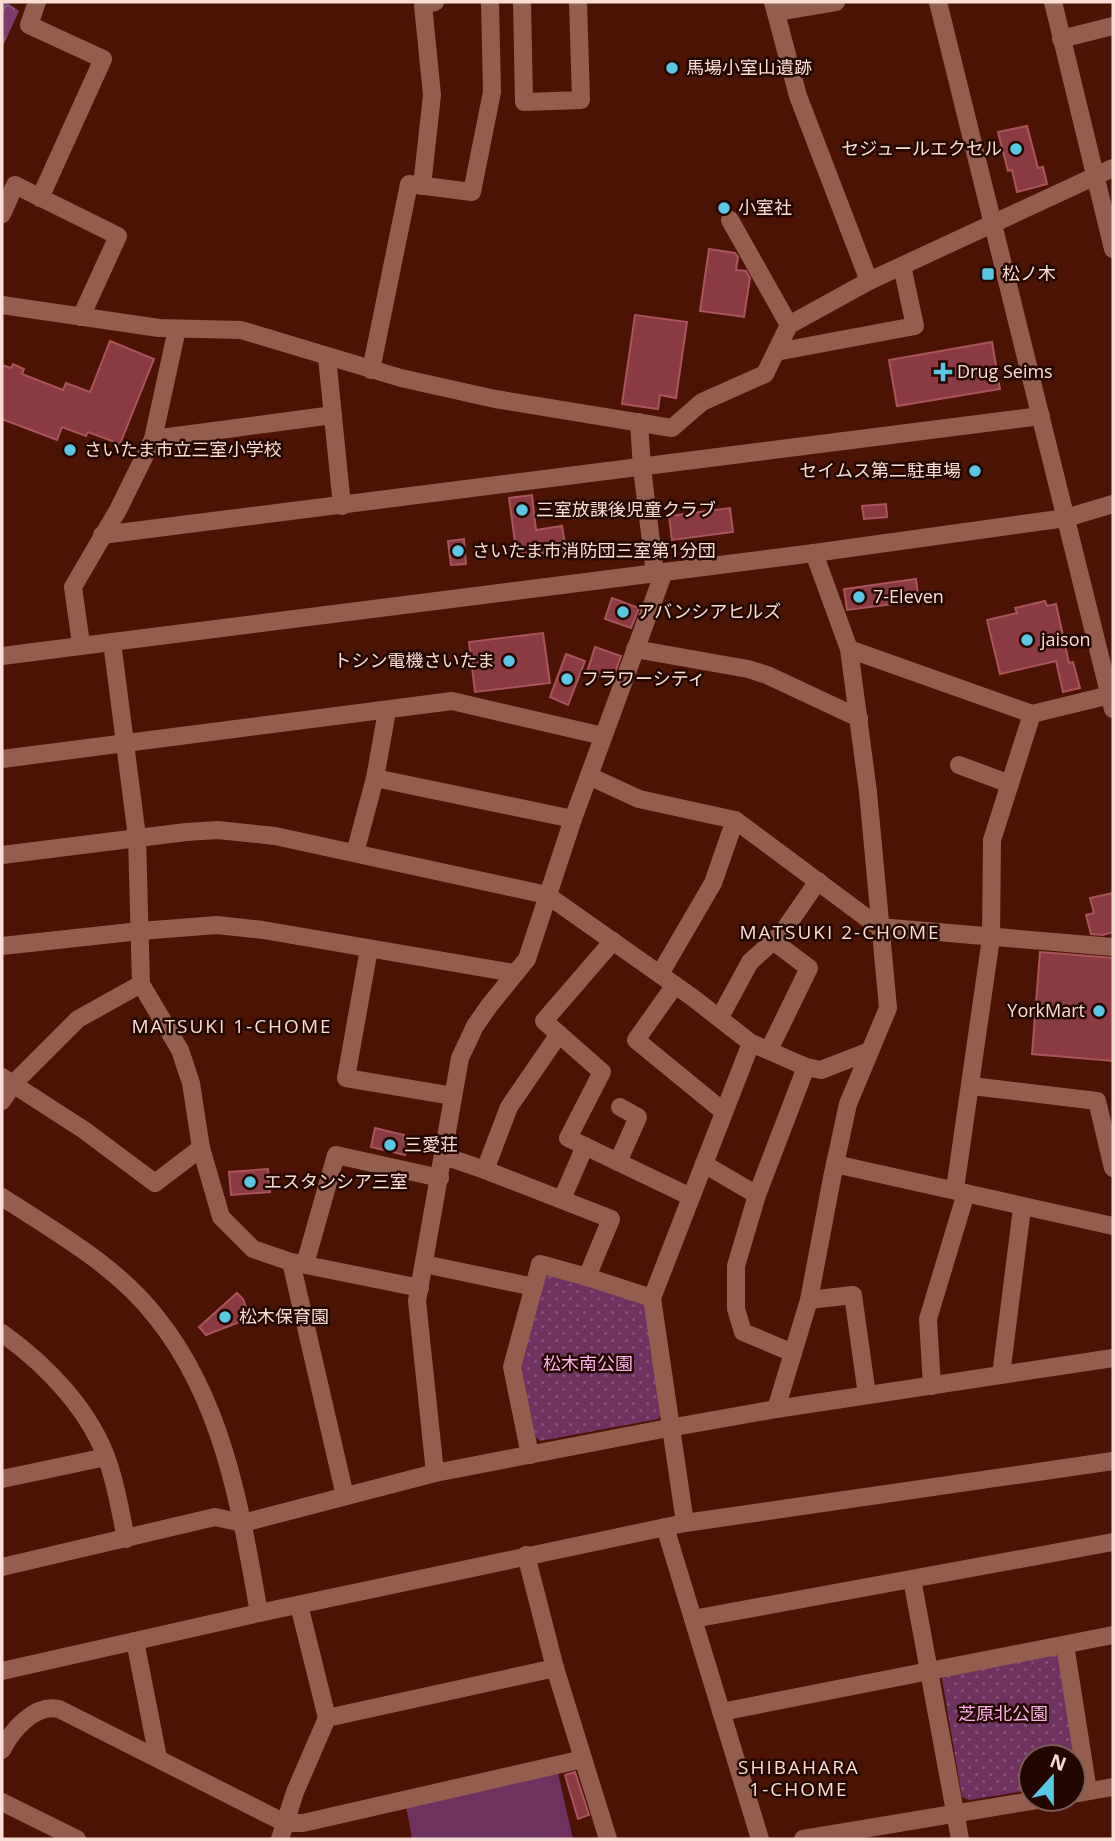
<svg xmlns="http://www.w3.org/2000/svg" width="1115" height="1841" viewBox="0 0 1115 1841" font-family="'Open Sans','Noto Sans JP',sans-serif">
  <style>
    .green { fill: url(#green-dots) }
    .forest { fill: url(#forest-crowns) }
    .pitch { fill: #6e3260 }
    .building { fill: #8a3a41; stroke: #a8555b; stroke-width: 2 }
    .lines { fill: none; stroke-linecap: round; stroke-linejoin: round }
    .minor { stroke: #945e4e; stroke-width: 18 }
    .poi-dot { fill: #59c8e4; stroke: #240601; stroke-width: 2.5 }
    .labels { text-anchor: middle; stroke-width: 5; stroke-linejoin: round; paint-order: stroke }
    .poi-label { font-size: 18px; fill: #faded6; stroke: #240601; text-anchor: start }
    .park-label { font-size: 18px; fill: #fcb2e8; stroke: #240601 }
    .neighbourhood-label { font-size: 19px; letter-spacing: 2px; fill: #faded6; stroke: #240601 }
  </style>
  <defs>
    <pattern id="green-dots" width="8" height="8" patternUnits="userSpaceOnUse" patternTransform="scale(1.75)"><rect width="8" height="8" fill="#6e3260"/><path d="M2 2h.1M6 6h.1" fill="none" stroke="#844f76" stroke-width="1.8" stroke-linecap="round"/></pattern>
    <pattern id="forest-crowns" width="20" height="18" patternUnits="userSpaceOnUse" patternTransform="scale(1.75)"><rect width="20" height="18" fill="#7b3d6c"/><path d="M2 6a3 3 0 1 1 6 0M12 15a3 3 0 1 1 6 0" fill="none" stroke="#8f5980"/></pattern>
  </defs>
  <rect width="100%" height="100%" fill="#4a1303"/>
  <!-- green -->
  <g class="green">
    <path d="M 549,1271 L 647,1305 L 663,1411 L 658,1419 L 540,1441 L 535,1436 L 518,1363 L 541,1277 Z"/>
    <path d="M 1058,1653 L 1080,1779 L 1073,1784 L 1073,1757 L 1031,1757 L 1031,1790 L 969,1800 L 962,1797 L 942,1679 L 945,1671 Z"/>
  </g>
  <!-- forest -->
  <path class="forest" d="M 2,2 L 6,2 L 19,11 L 2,48 Z"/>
  <!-- pitch -->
  <path class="pitch" d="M 558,1773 L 573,1839 L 412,1839 L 406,1806 Z"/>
  <!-- building -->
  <g class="building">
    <path d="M 1027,126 L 1038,168 L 1043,167 L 1047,184 L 1017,192 L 1012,170 L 1008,171 L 998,132 Z"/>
    <path d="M 709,249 L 735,253 L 738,257 L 736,270 L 746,271 L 750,278 L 744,317 L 700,311 Z"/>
    <path d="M 635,315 L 687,322 L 676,398 L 660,395 L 658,409 L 622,404 Z"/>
    <path d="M 110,341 L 154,359 L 120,444 L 88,432 L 86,436 L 62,427 L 57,440 L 2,419 L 2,365 L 11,368 L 13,364 L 24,369 L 22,374 L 63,390 L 66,383 L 90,392 Z"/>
    <path d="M 992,342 L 1000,389 L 897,406 L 889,360 Z"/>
    <path d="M 532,495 L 536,530 L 562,526 L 566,550 L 517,557 L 509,498 Z"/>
    <path d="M 886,504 L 887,517 L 864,519 L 862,506 Z"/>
    <path d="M 730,508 L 733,532 L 672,540 L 669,516 Z"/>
    <path d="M 464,539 L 466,564 L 451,565 L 448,541 Z"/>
    <path d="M 916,579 L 918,595 L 909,596 L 910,602 L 847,610 L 844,589 Z"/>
    <path d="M 612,598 L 639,608 L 631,628 L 605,619 Z"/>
    <path d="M 1045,601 L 1047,606 L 1056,604 L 1069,663 L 1073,662 L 1080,688 L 1063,692 L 1056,661 L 1000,674 L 987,620 L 1017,613 L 1015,608 Z"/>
    <path d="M 543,633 L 550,683 L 475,692 L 469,642 Z"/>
    <path d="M 595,647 L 621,656 L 612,681 L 587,672 Z"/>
    <path d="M 566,654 L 585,661 L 568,705 L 550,697 Z"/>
    <path d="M 1113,893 L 1113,932 L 1103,935 L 1091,934 L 1086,915 L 1094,913 L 1090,898 Z"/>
    <path d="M 1040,952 L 1113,958 L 1113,1061 L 1032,1054 Z"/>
    <path d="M 375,1128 L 404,1135 L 403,1140 L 408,1142 L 405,1155 L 371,1147 Z"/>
    <path d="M 268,1169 L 270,1192 L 231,1195 L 229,1172 Z"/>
    <path d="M 237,1293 L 243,1299 L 250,1318 L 206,1335 L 199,1327 Z"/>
    <path d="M 575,1772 L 589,1815 L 578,1819 L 565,1775 Z"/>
  </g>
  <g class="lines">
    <!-- minor -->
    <g class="minor">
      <path d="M 37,2 L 29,25 L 103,59 L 40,198"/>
      <path d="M 522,2 L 524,102 L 581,100 L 578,2"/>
      <path d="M 773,2 L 798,96 L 869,281"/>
      <path d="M 938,2 L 1113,709"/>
      <path d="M 1053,2 L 1113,249"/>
      <path d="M 776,12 L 836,2"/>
      <path d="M 1061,39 L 1113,26"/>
      <path d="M 422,186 L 432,95 L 423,5 L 435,2"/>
      <path d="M 2,214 L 15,185 L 118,236 L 81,317"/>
      <path d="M 730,220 L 789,325"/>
      <path d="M 2,305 L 159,328 L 241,330 L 401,378 L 495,399 L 672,428 L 702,402 L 765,374 L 789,325 L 869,281 L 1113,168"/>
      <path d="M 776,352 L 915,326 L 902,266"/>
      <path d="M 327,357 L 342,506"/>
      <path d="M 371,370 L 409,184 L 472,192 L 492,92 L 490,2"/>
      <path d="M 639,422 L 642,468 L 655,574"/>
      <path d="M 153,439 L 333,415"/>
      <path d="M 102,535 L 1041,416"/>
      <path d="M 112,642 L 137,837 L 141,984 L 180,1050 L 191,1083 L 201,1148 L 221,1217 L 253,1249 L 291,1262 L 420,1288"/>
      <path d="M 81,644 L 73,587 L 118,510 L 153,439 L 177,329"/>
      <path d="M 635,649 L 748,669 L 767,675 L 859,718"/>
      <path d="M 849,649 L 1032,714 L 1110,695"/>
      <path d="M 2,656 L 814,553 L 1066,518 L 1113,504"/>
      <path d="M 2,759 L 452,701 L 603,736"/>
      <path d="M 959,765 L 1010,784"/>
      <path d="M 589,776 L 639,799 L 735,820 L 879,927 L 1113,947"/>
      <path d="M 375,778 L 573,819"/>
      <path d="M 355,853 L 375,778 L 387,711"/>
      <path d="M 2,855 L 186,832 L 218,830 L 275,836 L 547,895 L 692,997 L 751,1043 L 806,1067 L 821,1070 L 870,1051"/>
      <path d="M 613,941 L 544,1021 L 602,1072 L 568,1138 L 691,1197"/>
      <path d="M 2,946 L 140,931 L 217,925 L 263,930 L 514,973"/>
      <path d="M 369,949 L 346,1078 L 453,1096"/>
      <path d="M 660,974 L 713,883 L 735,820"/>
      <path d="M 675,985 L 636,1040 L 724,1112"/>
      <path d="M 720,1017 L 750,962 L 782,933 L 818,881"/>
      <path d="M 769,1050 L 809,968 L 773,941"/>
      <path d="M 2,1077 L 84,1130 L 155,1183 L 201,1148"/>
      <path d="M 972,1086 L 1097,1101 L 1113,1168"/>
      <path d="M 2,1101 L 13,1084 L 78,1019 L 141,984"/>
      <path d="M 444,1156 L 485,1170 L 611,1219 L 587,1277"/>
      <path d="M 618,1162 L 638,1117 L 620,1107"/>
      <path d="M 704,1164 L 757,1195"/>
      <path d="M 835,1164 L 1113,1226"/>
      <path d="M 485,1170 L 509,1107 L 559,1034"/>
      <path d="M 955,1189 L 991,938 L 992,840 L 1032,714"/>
      <path d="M 2,1197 C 56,1232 117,1266 157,1318 C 224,1402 241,1511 259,1613"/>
      <path d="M 562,1199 L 585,1146"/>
      <path d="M 291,1262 L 345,1496"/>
      <path d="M 305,1264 L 336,1155 L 440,1178"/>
      <path d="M 424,1264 L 534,1287"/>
      <path d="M 809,1300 L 853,1295 L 867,1395"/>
      <path d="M 2,1333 C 47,1365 92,1412 109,1465 C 117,1489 121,1515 126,1539"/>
      <path d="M 793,1353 L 743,1332 L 736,1309 L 736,1266 L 757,1195 L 806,1067"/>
      <path d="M 1001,1375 L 1022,1208"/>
      <path d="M 932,1386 L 928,1319 L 966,1193"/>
      <path d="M 776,1409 L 809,1300 L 832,1178 L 848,1104 L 888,1008 L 868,792 L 849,649 L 814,553"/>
      <path d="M 530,1455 L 512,1367 L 540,1264 L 587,1277 L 652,1298"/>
      <path d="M 435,1473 L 417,1301 L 460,1058 L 475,1026 L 489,1006 L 527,959 L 573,819 L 664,572"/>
      <path d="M 2,1479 L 106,1457"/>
      <path d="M 685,1523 L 652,1298 L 751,1043"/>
      <path d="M 665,1527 L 760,1839"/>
      <path d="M 526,1555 L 555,1668 L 608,1839"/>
      <path d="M 2,1567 L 215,1517 L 243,1523 L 435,1473 L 658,1430 L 776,1409 L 1113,1358"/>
      <path d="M 912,1579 L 960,1839"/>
      <path d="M 299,1605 L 327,1718"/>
      <path d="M 693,1619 L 1113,1542"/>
      <path d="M 135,1641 L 158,1758"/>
      <path d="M 1065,1645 L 1088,1791"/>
      <path d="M 2,1671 L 259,1613 L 685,1523 L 1113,1461"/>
      <path d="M 721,1712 L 1113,1635"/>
      <path d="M 2,1750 C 12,1730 34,1704 59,1709 L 285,1823 L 303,1823 L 583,1759"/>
      <path d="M 1073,1794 L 1113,1787"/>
      <path d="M 2,1802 L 77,1839"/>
      <path d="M 280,1839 L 295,1792 L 327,1718 L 555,1668"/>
      <path d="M 803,1839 L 1043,1799"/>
    </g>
  </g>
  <!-- markers -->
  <g class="poi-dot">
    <circle cx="672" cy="68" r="7"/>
    <circle cx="1016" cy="149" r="7"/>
    <circle cx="724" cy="208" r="7"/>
    <rect x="981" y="267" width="14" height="14" rx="3.5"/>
    <path d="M939.5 361.5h7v7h7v7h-7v7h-7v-7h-7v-7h7z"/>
    <circle cx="70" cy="450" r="7"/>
    <circle cx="975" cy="471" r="7"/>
    <circle cx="522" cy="510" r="7"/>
    <circle cx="458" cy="551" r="7"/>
    <circle cx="859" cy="597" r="7"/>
    <circle cx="623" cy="612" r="7"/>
    <circle cx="1027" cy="640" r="7"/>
    <circle cx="509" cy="661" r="7"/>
    <circle cx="567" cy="679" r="7"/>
    <circle cx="1099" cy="1011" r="7"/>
    <circle cx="390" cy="1145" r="7"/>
    <circle cx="250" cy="1182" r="7"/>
    <circle cx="225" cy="1317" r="7"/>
  </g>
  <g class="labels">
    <!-- poi labels -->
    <g class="poi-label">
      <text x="686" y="74">馬場小室山遺跡</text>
      <text x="1002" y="155" text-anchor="end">セジュールエクセル</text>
      <text x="738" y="214">小室社</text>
      <text x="1002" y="280">松ノ木</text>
      <text x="957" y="378">Drug Seims</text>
      <text x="84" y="456">さいたま市立三室小学校</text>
      <text x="961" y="477" text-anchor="end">セイムス第二駐車場</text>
      <text x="536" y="516">三室放課後児童クラブ</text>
      <text x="472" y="557">さいたま市消防団三室第1分団</text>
      <text x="873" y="603">7-Eleven</text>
      <text x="637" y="618">アバンシアヒルズ</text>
      <text x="1041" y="646">jaison</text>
      <text x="495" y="667" text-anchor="end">トシン電機さいたま</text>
      <text x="581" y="685">フラワーシティ</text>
      <text x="1085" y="1017" text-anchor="end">YorkMart</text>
      <text x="404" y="1151">三愛荘</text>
      <text x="264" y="1188">エスタンシア三室</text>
      <text x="239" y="1323">松木保育園</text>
    </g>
    <!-- park labels -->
    <g class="park-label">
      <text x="588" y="1370">松木南公園</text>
      <text x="1003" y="1720">芝原北公園</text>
    </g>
    <!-- neighbourhood labels -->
    <g class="neighbourhood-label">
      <text x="840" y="939">MATSUKI 2-CHOME</text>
      <text x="232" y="1033">MATSUKI 1-CHOME</text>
      <text x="799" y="1774">SHIBAHARA<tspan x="799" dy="22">1-CHOME</tspan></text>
    </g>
  </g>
  <!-- border -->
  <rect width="1115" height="1841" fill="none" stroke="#faded6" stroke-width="7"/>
  <!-- north arrow -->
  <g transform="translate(1052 1778) rotate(21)"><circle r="33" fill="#240601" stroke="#7a5c56" stroke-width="2"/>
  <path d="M0-5L12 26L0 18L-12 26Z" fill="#59c8e4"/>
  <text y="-10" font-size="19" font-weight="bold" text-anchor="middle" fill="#faded6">N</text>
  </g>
</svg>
